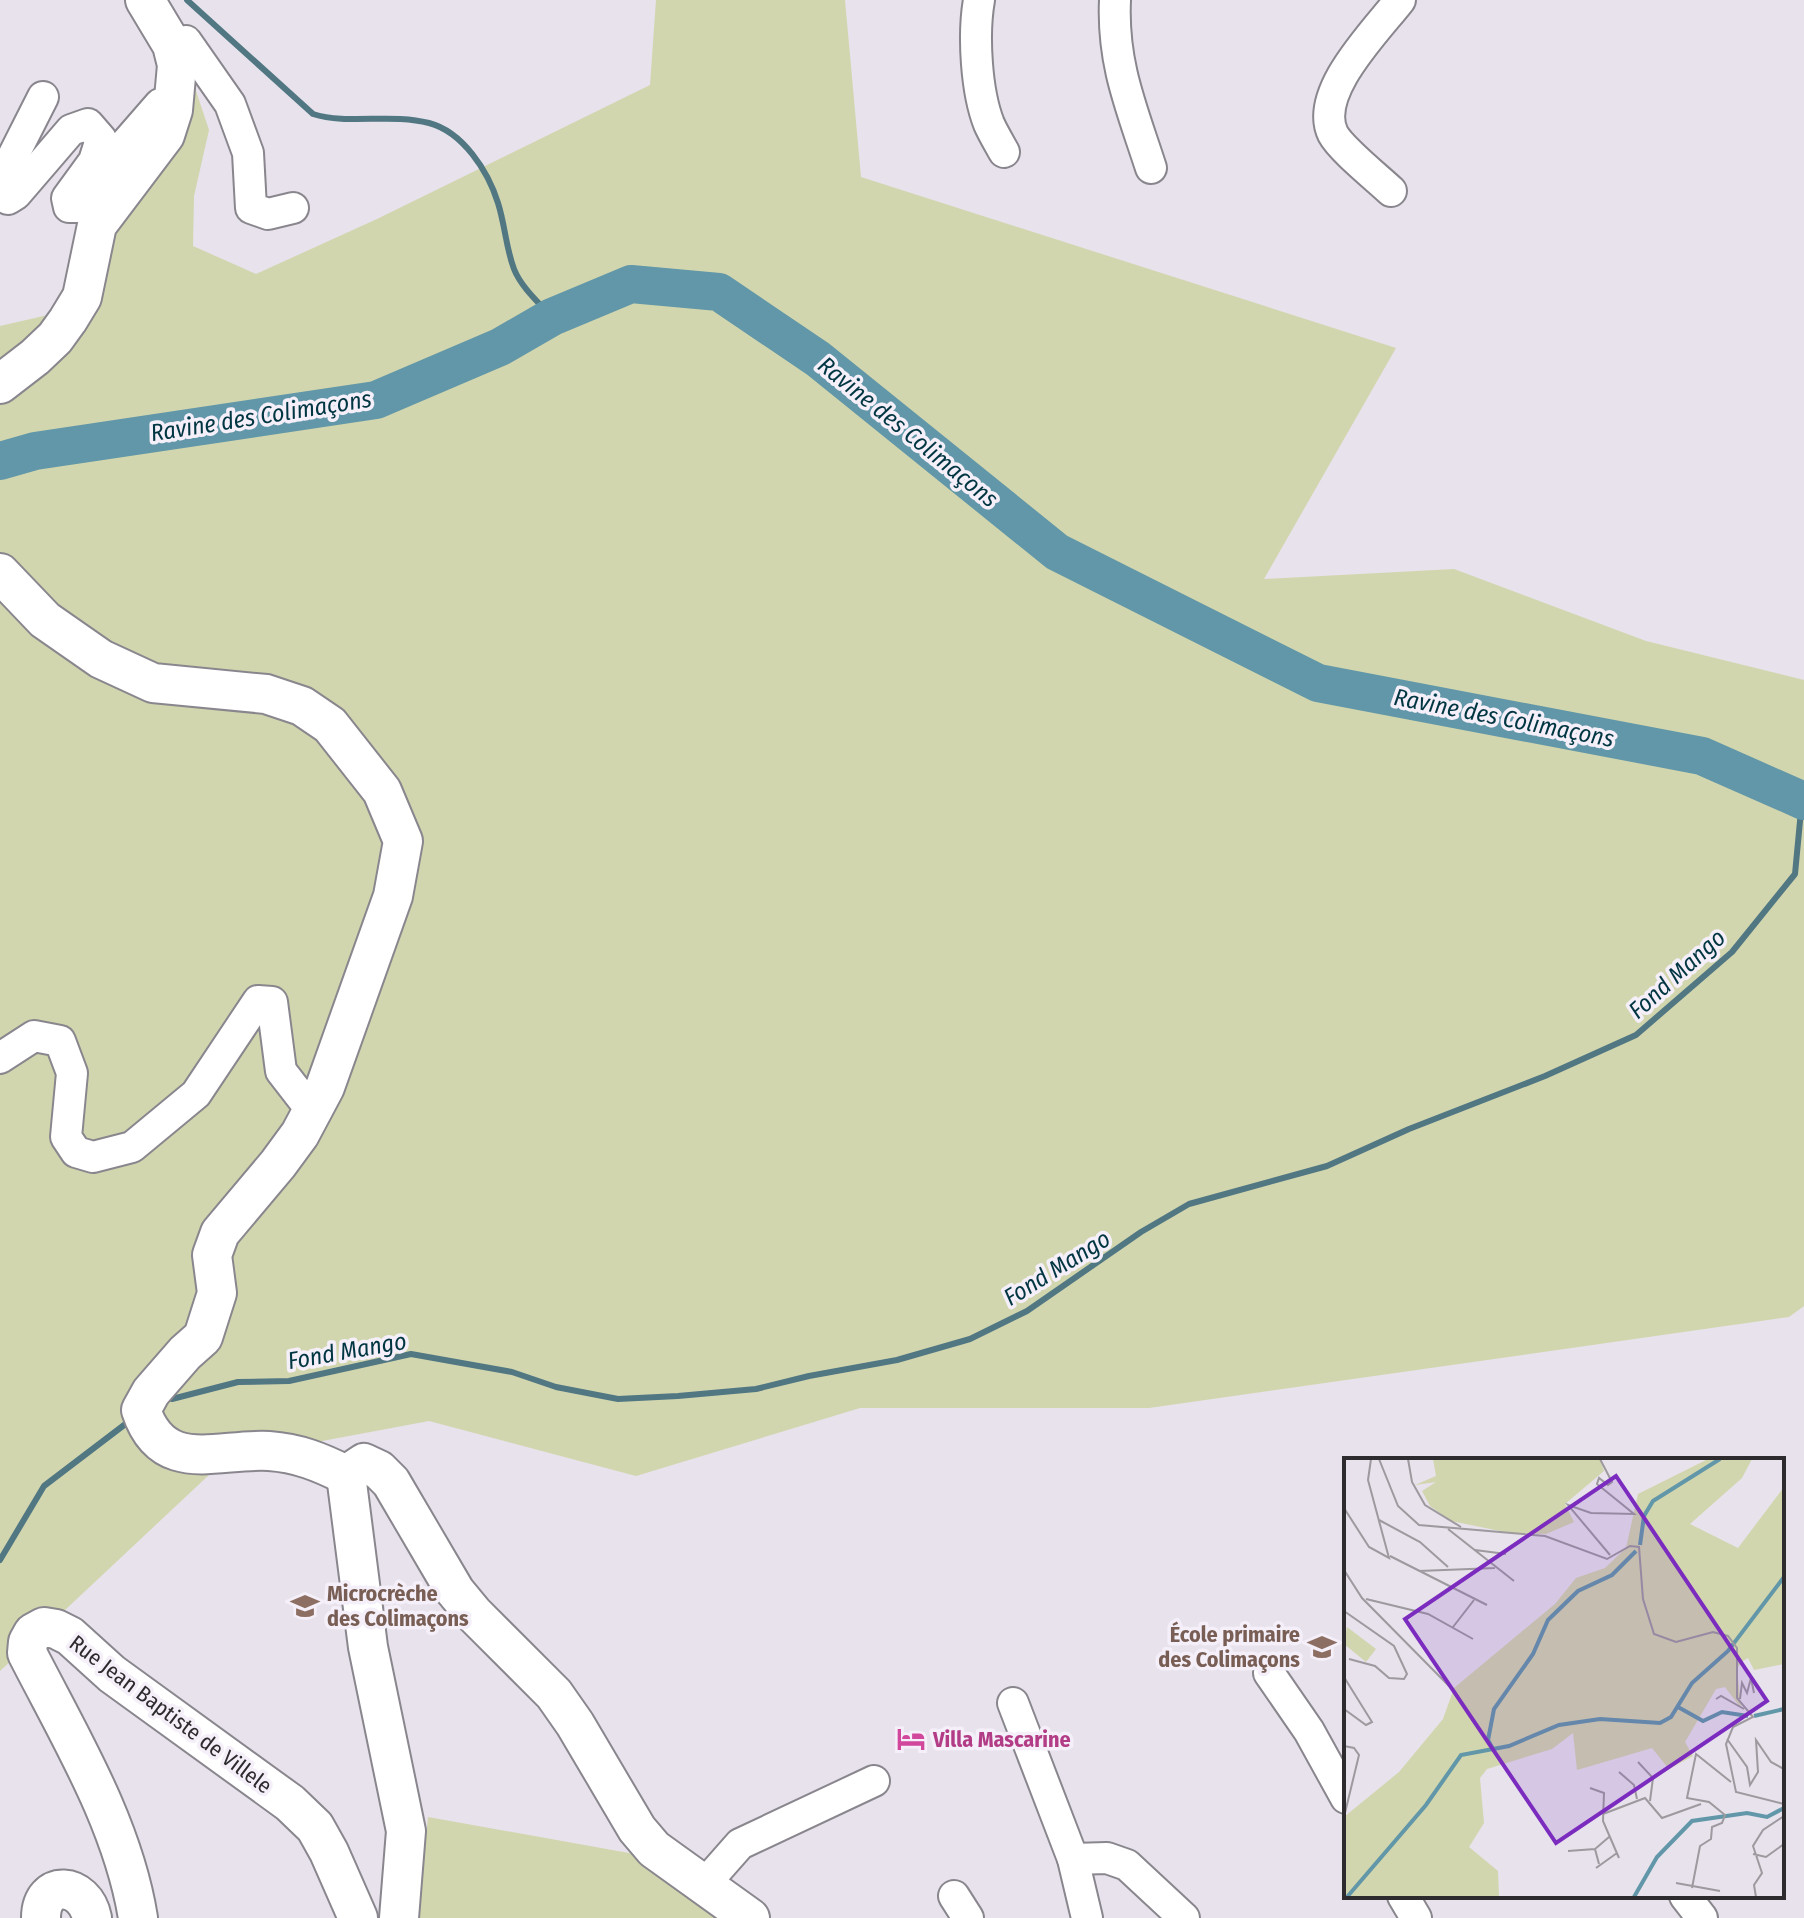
<svg xmlns="http://www.w3.org/2000/svg" width="1804" height="1918" viewBox="0 0 1804 1918" font-family="'Fira Sans Condensed',sans-serif">
  <style>
    .green { fill: #d2d6ae }
    .lines { fill: none; stroke-linecap: round; stroke-linejoin: round }
    .stream { stroke: #517783; stroke-width: 6 }
    .river { stroke: #6197a8; stroke-width: 38 }
    .minor-casing { stroke: #8a868e; stroke-width: 34 }
    .major-casing { stroke: #8a868e; stroke-width: 42 }
    .minor { stroke: #fff; stroke-width: 30 }
    .major { stroke: #fff; stroke-width: 38 }
    .labels { text-anchor: middle; stroke-width: 7; stroke-linejoin: round; paint-order: stroke }
    .education-label { font-size: 22px; font-weight: bold; fill: #785e54; stroke: #f4eff8; text-anchor: start }
    .street-label { font-size: 22px; fill: #2d2b2e; stroke: #f4eff8 }
    .hotel-label { font-size: 22px; font-weight: bold; fill: #b23c85; stroke: #f4eff8; text-anchor: start }
    .water-label { font-size: 24px; font-style: italic; fill: #003542; stroke: #f4eff8 }
    .inset-river { fill: none; stroke: #6197a8; stroke-width: 4 }
    .inset-road { fill: none; stroke: #9d999f; stroke-width: 2 }
    .view { fill: #7b2cbf; fill-opacity: 0.15; stroke: #7b2cbf; stroke-width: 4 }
    .inset-edge { fill: none; stroke: #2d2b2e; stroke-width: 4 }
  </style>
  <rect width="100%" height="100%" fill="#e7e2eb"/>
  <!-- green -->
  <g class="green">
    <path d="M 656,0 L 845,0 L 861,177 L 1396,348 L 1264,579 L 1454,569 L 1646,641 L 1804,680 L 1804,1306 L 1789,1317 L 1149,1408 L 860,1408 L 636,1476 L 429,1421 L 226,1459 L 0,1671 L 0,326 L 48,315 L 186,61 L 209,130 L 194,196 L 193,246 L 256,274 L 377,219 L 650,85 Z"/>
    <path d="M 428,1817 L 640,1855 L 725,1918 L 418,1918 Z"/>
  </g>
  <g class="lines">
    <!-- stream -->
    <g class="stream">
      <path d="M 187,0 L 313,114 C 348,125 391,113 429,123 C 463,132 488,171 498,203 C 505,225 506,248 514,269 C 521,287 539,303 552,317"/>
      <path d="M 172,1399 L 238,1382 L 289,1381 L 411,1354 L 512,1372 L 556,1387 L 618,1399 L 678,1396 L 756,1389 L 809,1376 L 897,1360 L 970,1339 L 1027,1311 L 1141,1232 L 1189,1204 L 1327,1166 L 1409,1129 L 1545,1076 L 1636,1035 L 1732,952 L 1795,874 L 1802,800"/>
      <path d="M 0,1560 L 44,1486 L 132,1419"/>
    </g>
    <!-- river -->
    <path class="river" d="M 0,461 L 35,451 L 376,400 L 500,347 L 552,317 L 631,284 L 719,292 L 818,359 L 1057,552 L 1318,683 L 1702,756 L 1804,801"/>
    <defs>
      <g id="minor">
        <path d="M 979,0 C 973,34 976,91 989,124 C 993,133 999,143 1004,152"/>
        <path d="M 1115,0 C 1112,64 1132,109 1151,168"/>
        <path d="M 172,45 L 186,41 L 230,104 L 248,153 L 251,208 L 268,214 L 293,208"/>
        <path d="M 0,182 L 43,97"/>
        <path d="M 0,186 L 8,199 L 16,194 L 71,130 L 88,124 L 101,139 L 94,161 L 67,198 L 69,207 L 78,207 L 106,166 L 160,104 L 173,110"/>
        <path d="M 1391,191 C 1376,177 1341,149 1333,134 C 1313,93 1376,31 1400,0"/>
        <path d="M 0,1058 L 34,1036 L 60,1041 L 72,1073 L 66,1137 L 76,1152 L 93,1157 L 132,1147 L 196,1094 L 258,1001 L 272,1002 L 281,1071 L 312,1111"/>
        <path d="M 1269,1673 L 1309,1731 L 1346,1798"/>
        <path d="M 1013,1703 L 1073,1859 L 1087,1918"/>
        <path d="M 1073,1859 L 1107,1858 L 1127,1865 L 1184,1918"/>
        <path d="M 703,1886 L 740,1844 L 874,1781"/>
        <path d="M 954,1896 L 968,1918"/>
        <path d="M 1403,1896 L 1416,1918"/>
        <path d="M 1685,1896 L 1702,1918"/>
      </g>
      <g id="major">
        <path d="M 0,384 L 35,357 L 55,338 L 68,320 L 82,297 L 97,225 L 165,135 L 173,110 L 177,65 L 172,45 L 145,0"/>
        <path d="M 0,573 L 45,620 L 101,659 L 153,683 L 266,694 L 302,706 L 330,725 L 382,791 L 403,841 L 393,896 L 325,1087 L 300,1134 L 278,1164 L 220,1233 L 212,1255 L 217,1293 L 203,1337 L 185,1353 L 151,1392 L 141,1410 C 163,1476 217,1448 269,1451 C 298,1453 320,1462 346,1475"/>
        <path d="M 346,1475 L 364,1463 L 379,1470 L 391,1482 L 455,1591 L 474,1614 L 554,1694 L 575,1724 L 637,1829 L 654,1849 L 750,1918"/>
        <path d="M 346,1475 L 368,1647 L 406,1831 L 399,1918"/>
        <path d="M 41,1918 C 41,1878 85,1882 92,1918"/>
        <path d="M 138,1918 C 123,1824 70,1737 27,1653 L 28,1642 L 33,1633 L 44,1627 L 56,1629 L 70,1636 L 112,1674 L 290,1803 L 315,1827 L 329,1852 L 358,1918"/>
      </g>
    </defs>
    <!-- minor casing -->
    <use href="#minor" class="minor-casing"/>
    <!-- major casing -->
    <use href="#major" class="major-casing"/>
    <!-- minor -->
    <use href="#minor" class="minor"/>
    <!-- major -->
    <use href="#major" class="major"/>
  </g>
  <!-- icons -->
  <defs>
    <symbol id="school-bare" viewBox="-9 -9 18 18"><path d="M0-5L7-2L0 1L-7-2ZM-4 1L0 2.5L4 1V4Q0 6-4 4Z" fill="#8d6e63" stroke="#f4eff8" stroke-width="2.5" paint-order="stroke"/></symbol>
    <symbol id="hotel-bare" viewBox="-9 -9 18 18"><path d="M-6-4.5h1.5V1H6V5H4.5V3h-9V5H-6ZM-4 0a1.8 1.8 0 1 1 3.6 0ZM.5 0V-2.5h3Q6-2.5 6 0Z" fill="#d1479c" stroke="#f4eff8" stroke-width="2.5" paint-order="stroke"/></symbol>
  </defs>
  <g fill-rule="evenodd">
    <use href="#school-bare" x="285" y="1586" width="40" height="40"/>
    <use href="#school-bare" x="1302" y="1627" width="40" height="40"/>
    <use href="#hotel-bare" x="891" y="1719" width="40" height="40"/>
  </g>
  <g class="labels">
    <!-- education labels -->
    <g class="education-label">
      <text x="327" y="1601">Microcrèche<tspan x="327" dy="25">des Colimaçons</tspan></text>
      <text x="1300" y="1642" text-anchor="end">École primaire<tspan x="1300" dy="25">des Colimaçons</tspan></text>
    </g>
    <!-- street labels -->
    <g class="street-label">
      <text transform="translate(171 1714) rotate(37)" y="8">Rue Jean Baptiste de Villele</text>
    </g>
    <!-- hotel labels -->
    <g class="hotel-label">
      <text x="933" y="1747">Villa Mascarine</text>
    </g>
    <!-- water labels -->
    <g class="water-label">
      <text transform="translate(261 416) rotate(-9)" y="8">Ravine des Colimaçons</text>
      <text transform="translate(908 432) rotate(39)" y="8">Ravine des Colimaçons</text>
      <text transform="translate(1504 718) rotate(11)" y="8">Ravine des Colimaçons</text>
      <text transform="translate(1677 974) rotate(-42)" y="8">Fond Mango</text>
      <text transform="translate(1057 1268) rotate(-32)" y="8">Fond Mango</text>
      <text transform="translate(347 1351) rotate(-10)" y="8">Fond Mango</text>
    </g>
  </g>
  <!-- overview -->
  <g transform="translate(1344 1458)">
    <rect width="440" height="440" fill="#e7e2eb"/>
    <path d="M 89,1 L 256,1 L 260,13 L 221,46 L 230,64 L 202,76 L 166,75 L 107,63 L 86,48 L 78,33 L 92,24 L 71,27 L 92,18 ZM 364,1 L 408,1 L 398,20 L 346,66 L 394,90 L 440,29 L 440,206 L 410,212 L 404,200 L 399,203 L 393,210 L 397,250 L 381,229 L 372,231 L 341,284 L 349,298 L 325,311 L 308,290 L 233,312 L 229,275 L 208,291 L 143,311 L 136,320 L 140,365 L 125,389 L 154,413 L 155,439 L 0,439 L 0,359 L 55,314 L 99,261 L 110,230 L 211,146 L 232,120 L 261,110 L 282,90 L 294,36 ZM 3,169 L 32,191 L 22,204 L 0,186 Z" fill="#d2d6ae"/>
    <path class="inset-river" d="M 296,87 L 300,58 L 309,43 L 376,1M 334,249 L 359,263 L 378,254 L 404,258M 410,258 L 440,251M 149,291 L 144,282 L 150,251 L 189,196 L 204,162 L 234,133 L 268,117 L 292,93M 3,439 L 82,347 L 117,297 L 165,288 L 215,267 L 256,261 L 316,265 L 327,259 L 348,225 L 384,193 L 440,119M 290,439 L 313,399 L 348,363 L 403,355 L 423,359 L 440,350"/>
    <path class="inset-road" d="M 35,1 L 54,48 L 75,67 L 201,78 L 263,101 L 286,88 L 295,89 L 299,141 L 310,176 L 332,184 L 369,174 L 384,178 L 393,190 L 393,240 L 409,259 L 389,269 L 382,286 L 392,334 L 440,346M 64,1 L 68,24 L 81,47 L 117,69M 256,1 L 268,24 L 264,27 L 255,20 L 253,26 L 290,56 L 247,55 L 224,47 L 266,97M 0,50 L 25,89 L 45,100 L 24,22 L 27,1M 35,62 L 76,84 L 104,109M 104,71 L 170,123M 131,92 L 162,96M 46,98 L 143,147M 0,112 L 18,140 L 107,230M 75,113 L 151,110M 22,141 L 84,156 L 129,181M 0,153 L 50,188 L 63,216 L 60,221 L 45,220 L 31,208 L 5,201M 109,169 L 130,142M 0,219 L 28,264 L 22,267 L 0,251M 372,241 L 377,238 L 400,251M 396,241 L 398,225 L 403,235 L 407,220 L 410,235M 383,281 L 403,309 L 406,327 L 414,314 L 412,282 L 427,304 L 440,311M 0,288 L 10,290 L 15,297 L 0,359M 294,304 L 309,320 L 306,343M 275,314 L 290,327 L 293,341M 246,330 L 260,335 L 259,363 L 275,400M 259,356 L 301,340 L 318,360 L 357,346M 224,393 L 251,391M 409,396 L 422,399 L 440,386M 255,406 L 251,391 L 265,379M 252,410 L 273,395M 332,425 L 376,433M 348,430 L 356,388 L 367,381 L 368,369 L 378,365 L 381,357 L 365,344 L 343,340 L 352,296 L 387,324M 412,439 L 410,427 L 418,415 L 409,388 L 419,372 L 440,358"/>
    <path class="view" d="M 272,18 L 423,243 L 212,385 L 61,161 Z"/>
    <rect width="440" height="440" class="inset-edge"/>
  </g>
</svg>
